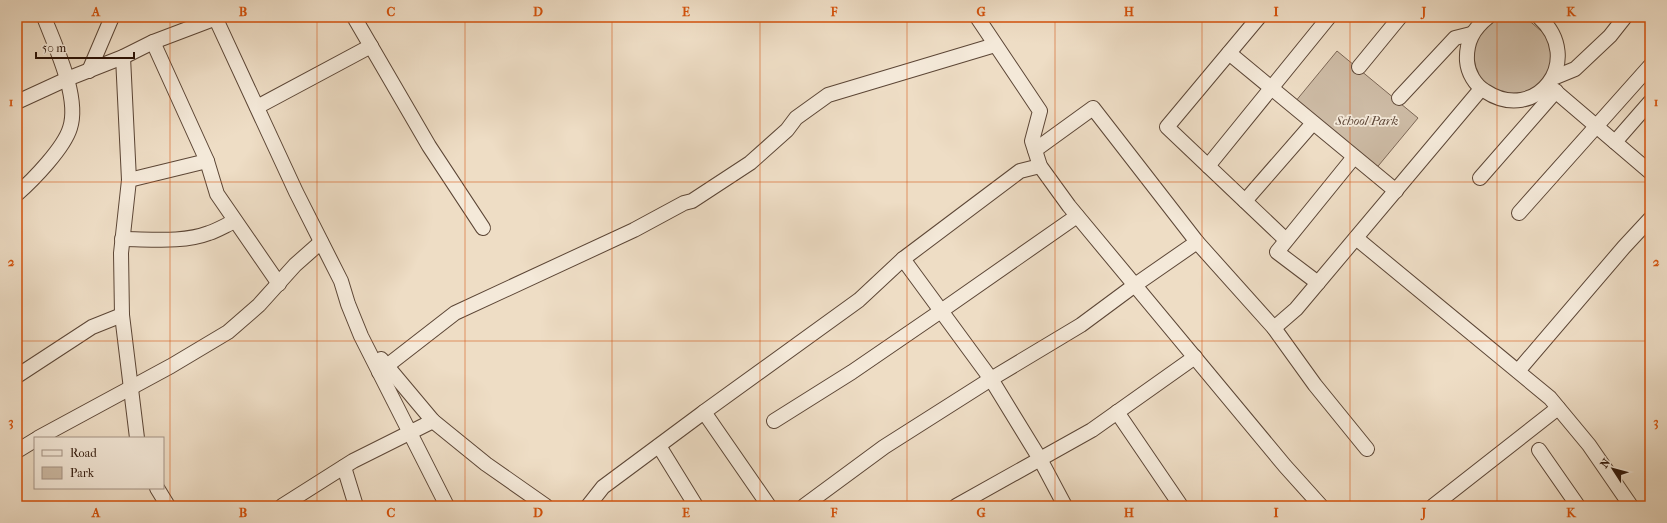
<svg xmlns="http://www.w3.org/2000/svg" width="1667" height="523" viewBox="0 0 1667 523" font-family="'IM FELL French Canon',serif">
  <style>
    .green { fill: #cdbba5; stroke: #7c6756 }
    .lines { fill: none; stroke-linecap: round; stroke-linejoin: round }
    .minor-casing { stroke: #5c4636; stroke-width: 16 }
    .minor { stroke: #f4e9d9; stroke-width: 14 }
    .grid { fill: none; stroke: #d5520b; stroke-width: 1; stroke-opacity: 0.55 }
    .labels { text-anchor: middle; stroke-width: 3.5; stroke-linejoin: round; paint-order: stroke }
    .park-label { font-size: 13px; font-style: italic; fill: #5c4536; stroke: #f4e9d9 }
    .neatline { fill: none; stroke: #d5520b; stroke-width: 1.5 }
    .grid-label { font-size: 13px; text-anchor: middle; font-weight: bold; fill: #d5520b }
  </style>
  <rect width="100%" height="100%" fill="#eeddc5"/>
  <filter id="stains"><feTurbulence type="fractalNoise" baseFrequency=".005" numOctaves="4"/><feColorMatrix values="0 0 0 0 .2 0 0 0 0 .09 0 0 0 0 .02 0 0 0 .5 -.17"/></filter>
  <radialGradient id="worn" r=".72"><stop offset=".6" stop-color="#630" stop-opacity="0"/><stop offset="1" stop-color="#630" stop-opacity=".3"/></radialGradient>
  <!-- green -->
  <g class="green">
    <path d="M 1501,17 L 1525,17 L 1548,37 L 1552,55 L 1550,73 L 1539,85 L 1525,92 L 1507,94 L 1492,89 L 1481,79 L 1471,60 L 1476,39 L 1482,27 Z"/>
    <path d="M 1337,51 L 1418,118 L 1374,171 L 1295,102 Z"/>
  </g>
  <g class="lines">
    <defs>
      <g id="minor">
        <path d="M 215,17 L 296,192 L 341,281 L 348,304 L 361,336 L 447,506"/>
        <path d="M 354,17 L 429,146 L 483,228"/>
        <path d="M 977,17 L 1040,111 L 1032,141 L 1040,166 L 1069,206 L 1285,466 L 1321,506"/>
        <path d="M 1259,17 L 1167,127 L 1286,240"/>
        <path d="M 1488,17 C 1473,29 1466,42 1467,61 C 1468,73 1475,85 1485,91 C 1536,125 1586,60 1539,17"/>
        <path d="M 153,42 L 207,161 L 217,194 L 279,284"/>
        <path d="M 1229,53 L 1396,191"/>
        <path d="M 123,57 L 129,180 L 121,253 L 122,315 L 137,438"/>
        <path d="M 1359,67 L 1400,17"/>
        <path d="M 89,71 L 112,17"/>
        <path d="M 1553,78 L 1575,69 L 1610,36 L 1625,17"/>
        <path d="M 1548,85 L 1650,172"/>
        <path d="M 1399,98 L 1455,38 L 1471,34"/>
        <path d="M 17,102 L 67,79 L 123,57 L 153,42 L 219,17"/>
        <path d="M 257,107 L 371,46"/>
        <path d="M 1615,142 L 1650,102"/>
        <path d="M 1035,150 L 1093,108 L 1197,242 L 1274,328 L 1296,309 L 1481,89"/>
        <path d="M 1208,166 L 1329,17"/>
        <path d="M 1480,178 L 1556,91"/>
        <path d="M 129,180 L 207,161"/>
        <path d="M 17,194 C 33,180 64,148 70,128 C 80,97 55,46 44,17"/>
        <path d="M 1245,201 L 1313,123"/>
        <path d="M 1519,213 L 1650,66"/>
        <path d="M 1356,238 L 1550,398 L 1589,445 L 1631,506"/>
        <path d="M 122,239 C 150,239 183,243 209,233 C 218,230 226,225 235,221"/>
        <path d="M 903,259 L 991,379 L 1040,459 L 1065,506"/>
        <path d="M 1318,283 L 1277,252 L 1354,157"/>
        <path d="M 1274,328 L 1315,385 L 1367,449"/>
        <path d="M 381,359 L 433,421 L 486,464 L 546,506"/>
        <path d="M 1518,371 L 1624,247 L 1650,219"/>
        <path d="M 379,372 L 455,313 L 634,230 L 684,203 L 692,201 L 750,163 L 787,130 L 796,118 L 828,95 L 995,45"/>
        <path d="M 17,376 L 92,327 L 122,315"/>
        <path d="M 704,412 L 859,300 L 903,259 L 1020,171 L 1040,166"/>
        <path d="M 1117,412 L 1181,506"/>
        <path d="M 774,421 L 852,372 L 941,311 L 1077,216"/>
        <path d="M 38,438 L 171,366 L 228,332 L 259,305 L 295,265 L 321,242"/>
        <path d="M 659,446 L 696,506"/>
        <path d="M 1539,450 L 1578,506"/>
        <path d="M 17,451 L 35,440"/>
        <path d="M 344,467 L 356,506"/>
        <path d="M 157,488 L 168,506"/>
        <path d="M 282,506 L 353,461 L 433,421"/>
        <path d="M 588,506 L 603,487 L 704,412 L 769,506"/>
        <path d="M 804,506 L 884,447 L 991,379 L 1081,325 L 1135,285 L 1197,242"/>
        <path d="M 956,506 L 1092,430 L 1195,357"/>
        <path d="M 1433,506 L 1558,408"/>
      </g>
    </defs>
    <!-- minor casing -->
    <use href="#minor" class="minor-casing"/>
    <!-- minor -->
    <use href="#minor" class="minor"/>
  </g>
  <!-- grid -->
  <path class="grid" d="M 170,17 L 170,506M 317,17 L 317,506M 465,17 L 465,506M 612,17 L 612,506M 760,17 L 760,506M 907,17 L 907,506M 1055,17 L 1055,506M 1202,17 L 1202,506M 1350,17 L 1350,506M 1497,17 L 1497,506M 17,182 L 1650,182M 17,341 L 1650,341"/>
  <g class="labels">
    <!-- park labels -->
    <g class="park-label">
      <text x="1367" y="125">School Park</text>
    </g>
  </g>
  <!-- margin -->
  <rect width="1667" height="523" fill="none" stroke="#eeddc5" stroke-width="44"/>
  <!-- legend -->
  <rect x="34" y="437" width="130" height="52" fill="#f4e9d9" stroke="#a49385"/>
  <rect x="42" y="450" width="20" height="6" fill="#f4e9d9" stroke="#a49385"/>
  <text x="70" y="457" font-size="12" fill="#2c1306">Road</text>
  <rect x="42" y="467" width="20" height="12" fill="#cdbba5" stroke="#a49385"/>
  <text x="70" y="477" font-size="12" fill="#2c1306">Park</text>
  <!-- north arrow -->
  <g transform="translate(1613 469) rotate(306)" stroke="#f4e9d9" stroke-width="3" paint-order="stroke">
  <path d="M0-3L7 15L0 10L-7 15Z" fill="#2c1306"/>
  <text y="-6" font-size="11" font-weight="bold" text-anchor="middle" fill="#2c1306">N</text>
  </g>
  <!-- scale -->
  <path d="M36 52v6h98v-6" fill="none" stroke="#2c1306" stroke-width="2"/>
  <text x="42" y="52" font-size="12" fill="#2c1306" stroke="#f4e9d9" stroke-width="3" paint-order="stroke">50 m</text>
  <rect x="22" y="22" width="1623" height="479" class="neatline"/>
  <g class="grid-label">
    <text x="96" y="16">A</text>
    <text x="243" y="16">B</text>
    <text x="391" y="16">C</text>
    <text x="538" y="16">D</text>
    <text x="686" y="16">E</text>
    <text x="834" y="16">F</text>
    <text x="981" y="16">G</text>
    <text x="1129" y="16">H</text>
    <text x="1276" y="16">I</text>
    <text x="1424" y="16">J</text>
    <text x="1571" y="16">K</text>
    <text x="11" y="106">1</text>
    <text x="1656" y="106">1</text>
    <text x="11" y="266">2</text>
    <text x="1656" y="266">2</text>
    <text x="11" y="426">3</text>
    <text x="1656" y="426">3</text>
    <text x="96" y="517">A</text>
    <text x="243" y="517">B</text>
    <text x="391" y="517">C</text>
    <text x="538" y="517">D</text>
    <text x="686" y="517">E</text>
    <text x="834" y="517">F</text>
    <text x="981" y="517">G</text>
    <text x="1129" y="517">H</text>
    <text x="1276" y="517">I</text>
    <text x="1424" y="517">J</text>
    <text x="1571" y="517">K</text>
  </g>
  <rect width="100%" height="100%" filter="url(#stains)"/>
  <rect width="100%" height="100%" fill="url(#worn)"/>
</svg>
